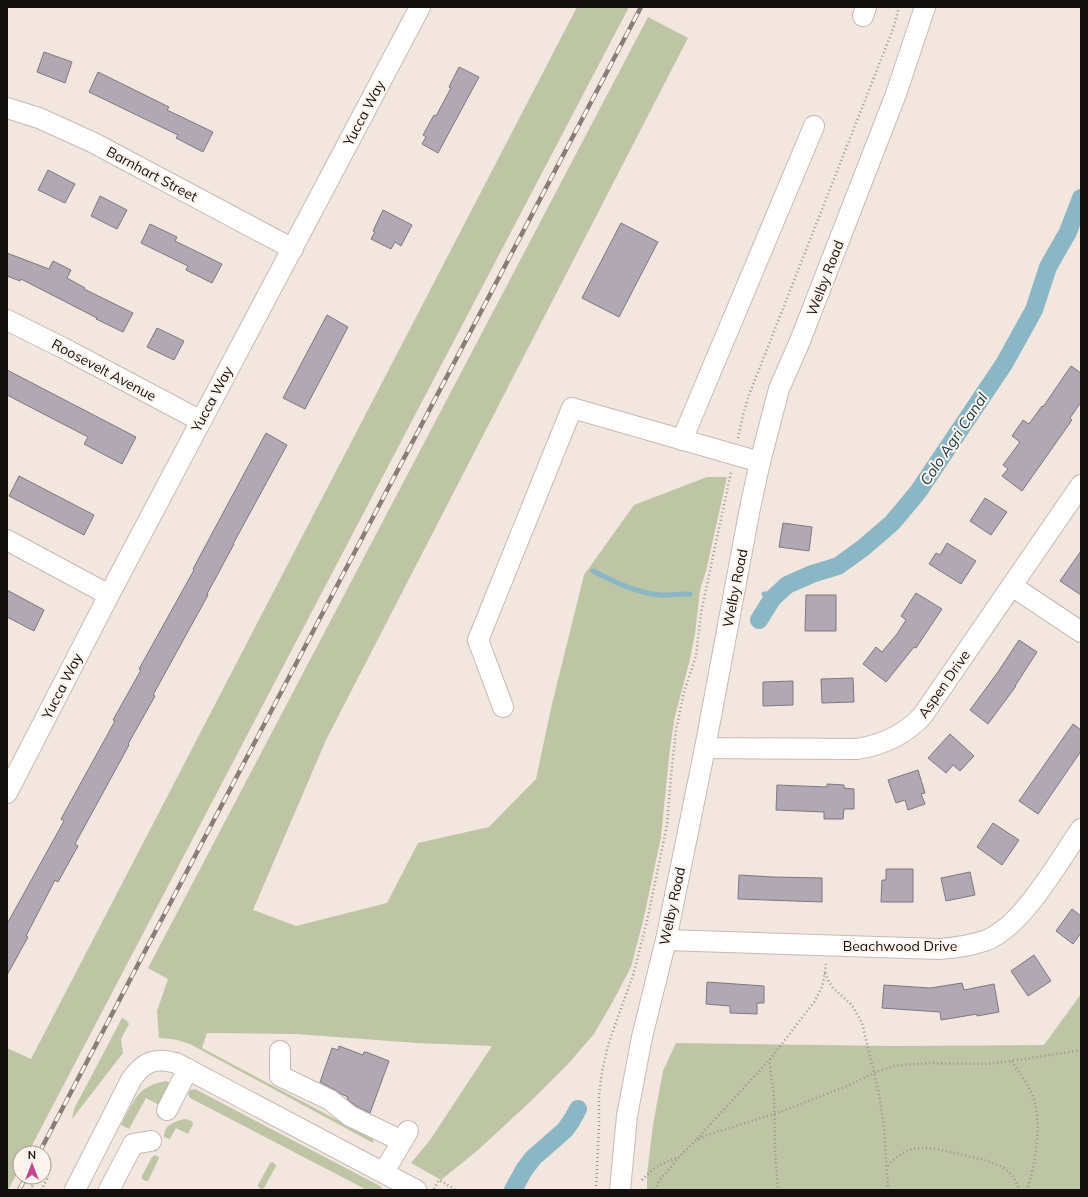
<svg xmlns="http://www.w3.org/2000/svg" width="1088" height="1197" viewBox="0 0 1088 1197" font-family="Mulish,sans-serif">
  <style>
    .green { fill: #bdc5a4 }
    .lines { fill: none; stroke-linecap: round; stroke-linejoin: round }
    .stream { stroke: #8ab6c5; stroke-width: 5 }
    .canal { stroke: #8ab6c5; stroke-width: 18 }
    .building { fill: #b0a8b2; stroke: #7f7781 }
    .minor-casing { stroke: #c6bbb3; stroke-width: 22 }
    .path { stroke: #9b928d; stroke-width: 2.5; stroke-dasharray: 1 3; stroke-linecap: butt }
    .minor { stroke: #fff; stroke-width: 20 }
    .rail-casing { stroke: #867e79; stroke-width: 4.5 }
    .rail { stroke: #fdf4ed; stroke-width: 3; stroke-dasharray: 9; stroke-linecap: butt }
    .labels { text-anchor: middle; stroke-width: 4; stroke-linejoin: round; paint-order: stroke }
    .street-label { font-size: 14px; fill: #130f0d; stroke: #fdf4ed }
    .water-label { font-size: 15px; font-style: italic; fill: #18404c; stroke: #fdf4ed }
  </style>
  <rect width="100%" height="100%" fill="#f2e6de"/>
  <!-- green -->
  <g class="green">
    <path d="M 577,7 L 629,7 L 28,1153 L 20,1153 L 20,1168 L 8,1190 L 7,1190 L 7,1048 L 31,1059 Z"/>
    <path d="M 648,17 L 688,38 L 326,740 L 253,910 L 296,926 L 387,903 L 418,843 L 489,827 L 536,779 L 552,704 L 584,575 L 634,505 L 707,477 L 727,477 L 706,571 L 700,590 L 695,634 L 689,663 L 674,720 L 669,757 L 661,837 L 644,917 L 631,967 L 612,1003 L 594,1034 L 568,1064 L 530,1102 L 478,1150 L 441,1180 L 411,1163 L 430,1140 L 492,1046 L 417,1043 L 296,1034 L 207,1033 L 202,1048 L 373,1139 L 373,1143 L 190,1044 C 179,1040 170,1038 159,1038 L 157,1011 L 168,979 L 148,968 Z"/>
    <path d="M 1081,994 L 1081,1190 L 647,1190 L 647,1174 L 653,1125 L 663,1071 L 676,1043 L 894,1046 L 1044,1045 Z"/>
    <path d="M 122,1018 L 127,1021 L 129,1024 L 121,1039 L 123,1053 L 72,1119 L 74,1109 Z"/>
    <path d="M 167,1081 L 169,1083 L 169,1086 L 159,1105 L 146,1098 L 129,1129 L 121,1125 C 127,1114 133,1098 143,1090 C 150,1085 159,1082 167,1081 Z"/>
    <path d="M 195,1089 L 380,1186 L 383,1190 L 367,1190 L 190,1098 L 188,1094 L 190,1090 Z"/>
    <path d="M 185,1119 L 192,1121 L 193,1124 L 188,1134 L 176,1128 L 170,1139 L 164,1137 C 164,1125 175,1121 185,1119 Z"/>
    <path d="M 155,1155 L 159,1157 L 159,1158 L 148,1181 L 146,1181 L 142,1179 L 142,1176 L 152,1157 Z"/>
    <path d="M 272,1162 L 276,1165 L 276,1166 L 264,1188 L 262,1189 L 258,1187 L 258,1185 L 270,1163 Z"/>
  </g>
  <g class="lines">
    <!-- stream -->
    <g class="stream">
      <path d="M 593,571 C 614,582 637,593 661,595 C 671,595 680,594 690,594"/>
      <path d="M 764,594 L 777,594"/>
    </g>
    <!-- canal -->
    <g class="canal">
      <path d="M 759,620 L 772,599 L 787,585 L 812,574 L 838,566 L 863,548 L 892,523 L 918,492 L 1004,364 L 1034,310 L 1048,267 L 1068,232 L 1081,198"/>
      <path d="M 513,1190 L 524,1170 L 533,1158 L 565,1130 L 572,1120 L 578,1109"/>
    </g>
  </g>
  <!-- building -->
  <g class="building">
    <path d="M 44,52 L 72,62 L 65,83 L 37,72 Z"/>
    <path d="M 459,67 L 479,77 L 438,153 L 422,144 L 426,137 L 423,135 L 434,115 L 436,116 L 451,88 L 449,87 Z"/>
    <path d="M 98,72 L 169,107 L 167,110 L 213,132 L 203,152 L 176,138 L 178,135 L 89,92 Z"/>
    <path d="M 48,170 L 75,184 L 65,203 L 38,190 Z"/>
    <path d="M 100,196 L 127,210 L 117,229 L 91,216 Z"/>
    <path d="M 383,210 L 412,225 L 401,246 L 395,242 L 391,249 L 371,239 L 375,232 L 373,231 Z"/>
    <path d="M 621,223 L 658,242 L 619,317 L 582,298 Z"/>
    <path d="M 150,224 L 177,237 L 175,241 L 222,264 L 212,283 L 186,270 L 188,266 L 141,243 Z"/>
    <path d="M 7,253 L 49,269 L 53,261 L 71,270 L 67,278 L 85,288 L 84,289 L 133,313 L 123,332 L 96,319 L 97,318 L 21,279 L 20,281 L 7,276 Z"/>
    <path d="M 327,315 L 348,327 L 305,409 L 283,398 Z"/>
    <path d="M 157,328 L 184,341 L 174,360 L 147,347 Z"/>
    <path d="M 1071,366 L 1081,373 L 1081,402 L 1070,418 L 1072,420 L 1022,491 L 1002,476 L 1008,469 L 1003,465 L 1020,442 L 1012,436 L 1023,420 L 1029,424 L 1042,406 L 1043,407 Z"/>
    <path d="M 7,370 L 136,437 L 122,464 L 84,444 L 88,437 L 7,395 Z"/>
    <path d="M 266,433 L 287,445 L 233,544 L 234,544 L 207,594 L 208,595 L 153,695 L 155,696 L 128,744 L 129,745 L 75,844 L 78,846 L 58,882 L 55,880 L 26,936 L 28,937 L 7,975 L 7,924 L 64,821 L 61,819 L 115,721 L 113,720 L 141,670 L 139,669 L 194,570 L 193,569 Z"/>
    <path d="M 19,476 L 94,515 L 84,535 L 9,496 Z"/>
    <path d="M 985,498 L 1007,512 L 991,535 L 970,521 Z"/>
    <path d="M 783,523 L 812,527 L 809,551 L 779,547 Z"/>
    <path d="M 947,543 L 976,561 L 961,584 L 929,564 L 936,553 L 940,555 Z"/>
    <path d="M 1081,551 L 1081,595 L 1060,581 Z"/>
    <path d="M 7,590 L 44,610 L 34,631 L 7,617 Z"/>
    <path d="M 916,593 L 942,609 L 916,648 L 914,647 L 886,682 L 863,664 L 876,647 L 882,652 L 897,634 L 906,620 L 901,616 Z"/>
    <path d="M 806,595 L 836,595 L 836,631 L 805,631 Z"/>
    <path d="M 1019,640 L 1037,652 L 1015,686 L 1016,686 L 988,724 L 970,710 L 998,672 Z"/>
    <path d="M 853,678 L 854,702 L 822,703 L 821,679 Z"/>
    <path d="M 793,681 L 793,705 L 763,706 L 763,682 Z"/>
    <path d="M 1073,724 L 1081,730 L 1081,751 L 1038,814 L 1019,801 Z"/>
    <path d="M 950,734 L 974,756 L 960,771 L 953,765 L 946,773 L 928,758 Z"/>
    <path d="M 918,770 L 925,793 L 921,794 L 925,804 L 908,810 L 905,800 L 896,803 L 888,780 Z"/>
    <path d="M 827,784 L 844,785 L 844,788 L 854,789 L 854,809 L 844,809 L 843,819 L 824,819 L 824,812 L 776,810 L 777,785 L 827,787 Z"/>
    <path d="M 993,823 L 1019,840 L 1002,865 L 977,847 Z"/>
    <path d="M 886,869 L 913,869 L 913,902 L 881,902 L 882,880 L 886,880 Z"/>
    <path d="M 970,872 L 975,895 L 946,901 L 941,878 Z"/>
    <path d="M 739,875 L 773,877 L 822,878 L 822,902 L 738,899 Z"/>
    <path d="M 1072,909 L 1081,916 L 1081,933 L 1073,944 L 1056,931 Z"/>
    <path d="M 1034,955 L 1051,981 L 1028,996 L 1011,971 Z"/>
    <path d="M 707,982 L 764,986 L 764,1003 L 757,1003 L 757,1014 L 730,1013 L 730,1006 L 706,1004 Z"/>
    <path d="M 962,983 L 964,990 L 994,984 L 999,1012 L 977,1016 L 977,1014 L 941,1020 L 940,1012 L 882,1008 L 884,985 L 930,988 Z"/>
    <path d="M 339,1046 L 363,1055 L 364,1052 L 366,1052 L 389,1061 L 370,1113 L 356,1106 L 347,1099 L 348,1097 L 341,1094 L 335,1090 L 320,1082 L 332,1048 L 338,1050 Z"/>
  </g>
  <g class="lines">
    <defs>
      <g id="minor">
        <path d="M 863,16 L 866,7"/>
        <path d="M 7,108 L 39,118 L 92,142 L 293,249"/>
        <path d="M 7,320 L 69,351 L 201,421"/>
        <path d="M 682,440 L 814,126"/>
        <path d="M 7,540 L 109,595"/>
        <path d="M 1012,586 L 1081,632"/>
        <path d="M 503,707 L 478,640 L 572,408 L 760,462"/>
        <path d="M 705,748 L 857,749 C 882,745 906,734 923,715 L 1081,485"/>
        <path d="M 7,793 L 109,595 L 420,7"/>
        <path d="M 666,940 L 939,949 C 954,948 969,946 984,941 C 1021,929 1059,861 1081,829"/>
        <path d="M 280,1051 L 280,1076 L 330,1100 L 350,1116 L 402,1141"/>
        <path d="M 167,1110 L 188,1069"/>
        <path d="M 384,1172 L 408,1131"/>
        <path d="M 75,1190 L 131,1080 C 143,1062 155,1057 176,1063 L 416,1190"/>
        <path d="M 109,1190 L 133,1144 L 151,1141"/>
        <path d="M 620,1190 L 627,1116 L 642,1037 L 666,940 L 705,748 L 750,508 L 760,462 L 779,389 L 800,341 L 896,94 L 925,7"/>
      </g>
    </defs>
    <!-- minor casing -->
    <use href="#minor" class="minor-casing"/>
    <!-- path -->
    <g class="path">
      <path d="M 738,438 L 743,415 L 749,395 L 893,29 L 899,7"/>
      <path d="M 825,973 L 829,982 L 833,988 L 852,1005 L 862,1023 L 878,1089 L 884,1127 L 888,1190"/>
      <path d="M 770,1059 L 770,1066 L 774,1097 L 775,1149 L 778,1190"/>
      <path d="M 1012,1061 C 1017,1071 1025,1079 1030,1090 C 1044,1117 1036,1162 1027,1190"/>
      <path d="M 697,1139 L 771,1058 L 815,1001 L 822,987 L 825,973 L 826,964"/>
      <path d="M 888,1166 C 902,1149 915,1146 937,1149 C 948,1151 959,1154 971,1157 C 992,1162 1013,1166 1019,1190"/>
      <path d="M 44,1170 L 50,1158"/>
      <path d="M 642,1180 C 655,1166 661,1164 679,1157"/>
      <path d="M 434,1189 L 439,1180 L 456,1190"/>
      <path d="M 30,1190 L 38,1177"/>
      <path d="M 41,1190 L 49,1176"/>
      <path d="M 596,1190 L 599,1125 L 599,1094 L 602,1072 L 608,1045 L 634,972 L 647,921 L 667,825 L 671,776 L 676,730 L 684,692 L 696,656 L 701,613 L 731,472"/>
      <path d="M 655,1190 L 659,1181 L 680,1156 L 695,1141 L 707,1135 L 780,1112 L 847,1086 L 876,1072 L 894,1066 L 927,1063 L 988,1064 L 1025,1059 L 1081,1050"/>
    </g>
    <!-- minor -->
    <use href="#minor" class="minor"/>
    <defs>
      <g id="rail">
        <path d="M 39,1153 L 641,7"/>
        <path d="M 19,1190 L 26,1177"/>
      </g>
    </defs>
    <!-- rail casing -->
    <use href="#rail" class="rail-casing"/>
    <!-- rail -->
    <use href="#rail" class="rail"/>
  </g>
  <g class="labels">
    <!-- street labels -->
    <g class="street-label">
      <text transform="translate(364 113) rotate(-62)" y="5">Yucca Way</text>
      <text transform="translate(152 174) rotate(28)" y="5">Barnhart Street</text>
      <text transform="translate(825 278) rotate(-69)" y="5">Welby Road</text>
      <text transform="translate(104 370) rotate(28)" y="5">Roosevelt Avenue</text>
      <text transform="translate(212 399) rotate(-62)" y="5">Yucca Way</text>
      <text transform="translate(735 588) rotate(-79)" y="5">Welby Road</text>
      <text transform="translate(944 684) rotate(-55)" y="5">Aspen Drive</text>
      <text transform="translate(62 686) rotate(-63)" y="5">Yucca Way</text>
      <text transform="translate(672 906) rotate(-78)" y="5">Welby Road</text>
      <text x="900" y="951">Beachwood Drive</text>
    </g>
    <!-- water labels -->
    <g class="water-label">
      <text transform="translate(954 439) rotate(-56)" y="5">Colo Agri Canal</text>
    </g>
  </g>
  <!-- border -->
  <rect width="1088" height="1197" fill="none" stroke="#130f0d" stroke-width="16"/>
  <!-- north arrow -->
  <g transform="translate(32 1165)"><circle r="19" fill="#fdf4ed" stroke="#9f9893"/>
  <path d="M0-3L7 15L0 10L-7 15Z" fill="#c64793"/>
  <text y="-6" font-size="11" font-weight="bold" text-anchor="middle" fill="#130f0d">N</text>
  </g>
</svg>
